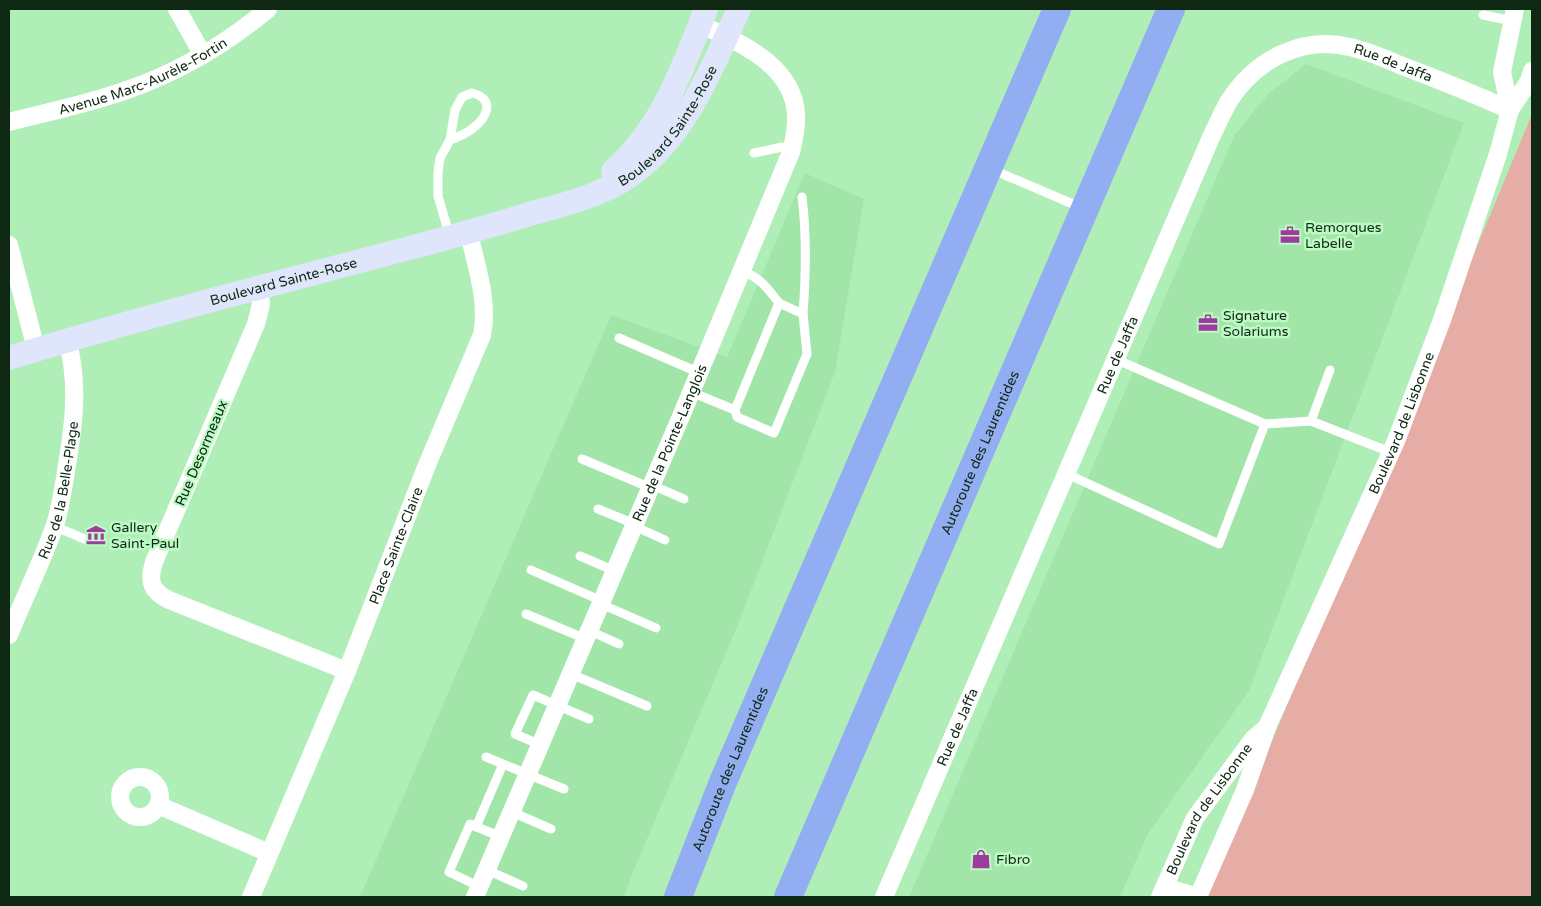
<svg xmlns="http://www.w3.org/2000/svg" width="1541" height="906" viewBox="0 0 1541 906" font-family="'Varela Round',sans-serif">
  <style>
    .built { fill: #a1e5a9 }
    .green { fill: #e5ada5 }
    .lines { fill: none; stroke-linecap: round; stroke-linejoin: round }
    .lane { stroke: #fff; stroke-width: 9 }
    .street { stroke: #fff; stroke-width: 18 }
    .secondary { stroke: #dfe6fb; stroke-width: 24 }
    .highway { stroke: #93adf2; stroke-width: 28 }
    .labels { text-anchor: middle; stroke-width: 5; stroke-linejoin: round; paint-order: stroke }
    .street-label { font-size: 14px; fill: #0f2814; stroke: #bdfbc4 }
    .poi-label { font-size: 14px; fill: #0f2814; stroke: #bdfbc4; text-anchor: start }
  </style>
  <rect width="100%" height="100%" fill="#b0eeb7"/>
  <!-- built -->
  <g class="built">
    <path d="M 1306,64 L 1464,123 L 1249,691 L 1147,835 L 1120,897 L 909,897 L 1234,136 L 1268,94 Z"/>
    <path d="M 805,173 L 864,199 L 835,372 L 737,627 L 632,874 L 624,897 L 360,897 L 611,315 L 727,357 Z"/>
  </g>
  <!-- green -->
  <path class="green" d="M 1532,114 L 1532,897 L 1212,897 L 1208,896 Z"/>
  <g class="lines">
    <!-- lane -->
    <g class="lane">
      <path d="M 1483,15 L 1513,21"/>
      <path d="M 450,140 C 458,137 465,134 472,129 C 487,118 496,99 472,93 L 462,97 L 455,110 L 450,140 L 440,158 L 438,172 L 438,196 L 450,237"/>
      <path d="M 754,153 L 782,147 L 792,148"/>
      <path d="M 991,169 L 1082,208"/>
      <path d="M 802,197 C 807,236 806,274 803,314"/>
      <path d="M 619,338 L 700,373"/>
      <path d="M 691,392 L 735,410 L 779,303 C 767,288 761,278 742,271"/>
      <path d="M 735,410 L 737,417 L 774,433 L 807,354 L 803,314 L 779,303"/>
      <path d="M 1311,421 L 1330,370"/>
      <path d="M 1265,424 L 1311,421 L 1390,452"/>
      <path d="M 582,459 L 651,488"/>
      <path d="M 1067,474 L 1219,544 L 1265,424 L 1115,359"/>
      <path d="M 652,485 L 684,499"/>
      <path d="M 598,509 L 635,524"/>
      <path d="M 54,526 L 89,541"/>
      <path d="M 634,526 L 665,540"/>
      <path d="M 580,556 L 615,571"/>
      <path d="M 531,570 L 602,601"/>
      <path d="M 601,604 L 656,628"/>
      <path d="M 526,614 L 586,639"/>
      <path d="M 590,631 L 619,644"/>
      <path d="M 571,674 L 647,706"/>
      <path d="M 541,745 L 515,734 L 533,695 L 589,719"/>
      <path d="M 486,757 L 564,789"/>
      <path d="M 512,812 L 551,829"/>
      <path d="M 476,827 L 503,764"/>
      <path d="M 487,870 L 523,886"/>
      <path d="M 480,887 L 449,872 L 470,824 L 501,837"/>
    </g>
    <!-- street -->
    <g class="street">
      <path d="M 177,9 L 203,55"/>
      <path d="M 1510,110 L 1502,72 L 1515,9"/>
      <path id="s1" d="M 9,122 C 48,112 88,104 127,90 C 179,72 226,44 268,9"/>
      <path d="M 9,245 L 36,349"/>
      <path d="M 259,287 L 261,304 L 256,324 L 154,562 C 148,582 151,591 169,600 L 347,671"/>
      <path id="s2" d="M 9,635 C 24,598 42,562 55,525 C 61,505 64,485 67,465 C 74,423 79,381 67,340"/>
      <circle cx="140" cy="797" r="20"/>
      <path d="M 158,805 L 269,853"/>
      <path d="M 1165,887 L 1198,897"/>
      <path id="s3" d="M 251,897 L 347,671 L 427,465 L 482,335 C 489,301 476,266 469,233"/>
      <path id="s4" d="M 475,897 L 682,414 L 791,152 C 794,140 797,127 796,114 C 793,64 739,43 700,24"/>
      <path id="s5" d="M 884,897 L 1212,135 C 1218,123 1223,111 1229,101 C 1255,60 1302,35 1350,47 C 1367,51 1384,58 1400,65 C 1437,79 1474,94 1510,110"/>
      <path id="s6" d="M 1160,897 L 1195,818 L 1253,739 L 1265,729"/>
      <path id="s7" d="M 1198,897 L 1245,790 L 1267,727 L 1396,441 L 1442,320 L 1498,154 L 1510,110 L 1529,81 L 1532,71"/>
    </g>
    <!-- secondary -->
    <g class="secondary">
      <path d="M 613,171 C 662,129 683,67 706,9"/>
      <path id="s8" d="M 9,358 C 142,317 278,283 413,247 C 454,236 495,225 536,212 C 569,203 602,195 631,175 C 687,135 711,69 739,9"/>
    </g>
    <!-- highway -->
    <g class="highway">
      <path id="s9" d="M 678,897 L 723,782 L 1057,9"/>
      <path id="s10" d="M 788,897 L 1171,9"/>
    </g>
  </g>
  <!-- icons -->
  <defs>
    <symbol id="office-bare" viewBox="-9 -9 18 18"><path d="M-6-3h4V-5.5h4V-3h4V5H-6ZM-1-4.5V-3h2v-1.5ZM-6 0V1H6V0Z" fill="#9f3a9f" stroke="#bdfbc4" stroke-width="2.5" paint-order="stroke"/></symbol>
    <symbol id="museum-bare" viewBox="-9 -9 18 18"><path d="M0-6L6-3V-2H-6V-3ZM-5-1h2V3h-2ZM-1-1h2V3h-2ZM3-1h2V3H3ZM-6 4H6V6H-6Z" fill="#9f3a9f" stroke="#bdfbc4" stroke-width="2.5" paint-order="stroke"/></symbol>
    <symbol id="shop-bare" viewBox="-9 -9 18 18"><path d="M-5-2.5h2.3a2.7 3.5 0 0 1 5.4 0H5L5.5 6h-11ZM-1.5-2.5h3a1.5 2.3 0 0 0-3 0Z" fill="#9f3a9f" stroke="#bdfbc4" stroke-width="2.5" paint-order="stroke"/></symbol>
  </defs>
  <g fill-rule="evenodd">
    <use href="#office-bare" x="1276" y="221" width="28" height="28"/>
    <use href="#office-bare" x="1194" y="309" width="28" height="28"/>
    <use href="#museum-bare" x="82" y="521" width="28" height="28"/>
    <use href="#shop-bare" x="967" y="845" width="28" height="28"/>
  </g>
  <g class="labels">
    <!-- street labels -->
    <g class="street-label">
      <text dy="5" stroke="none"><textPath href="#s5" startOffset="1055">Rue de Jaffa</textPath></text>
      <text dy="5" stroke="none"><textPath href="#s1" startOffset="142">Avenue Marc-Aurèle-Fortin</textPath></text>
      <text dy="5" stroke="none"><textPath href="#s8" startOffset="711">Boulevard Sainte-Rose</textPath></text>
      <text dy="5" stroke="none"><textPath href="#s8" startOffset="285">Boulevard Sainte-Rose</textPath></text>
      <text dy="5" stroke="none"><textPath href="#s5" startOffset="590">Rue de Jaffa</textPath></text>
      <text dy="5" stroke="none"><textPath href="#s7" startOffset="516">Boulevard de Lisbonne</textPath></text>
      <text dy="5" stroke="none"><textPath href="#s4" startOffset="494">Rue de la Pointe-Langlois</textPath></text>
      <text transform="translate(201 453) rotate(-67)" y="5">Rue Desormeaux</text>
      <text dy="5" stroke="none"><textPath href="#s10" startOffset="484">Autoroute des Laurentides</textPath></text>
      <text dy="5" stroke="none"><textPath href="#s2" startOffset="154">Rue de la Belle-Plage</textPath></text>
      <text dy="5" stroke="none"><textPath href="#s3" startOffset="380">Place Sainte-Claire</textPath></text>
      <text dy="5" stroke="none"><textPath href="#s5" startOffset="185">Rue de Jaffa</textPath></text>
      <text dy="5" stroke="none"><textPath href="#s9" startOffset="138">Autoroute des Laurentides</textPath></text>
      <text dy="5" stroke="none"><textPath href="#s6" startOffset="101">Boulevard de Lisbonne</textPath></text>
    </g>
    <!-- poi labels -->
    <g class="poi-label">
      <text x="1305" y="232">Remorques<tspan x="1305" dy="16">Labelle</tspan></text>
      <text x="1223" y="320">Signature<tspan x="1223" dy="16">Solariums</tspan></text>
      <text x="111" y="532">Gallery<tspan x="111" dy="16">Saint-Paul</tspan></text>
      <text x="996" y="864">Fibro</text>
    </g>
  </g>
  <!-- border -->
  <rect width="1541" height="906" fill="none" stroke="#0f2814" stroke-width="20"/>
</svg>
